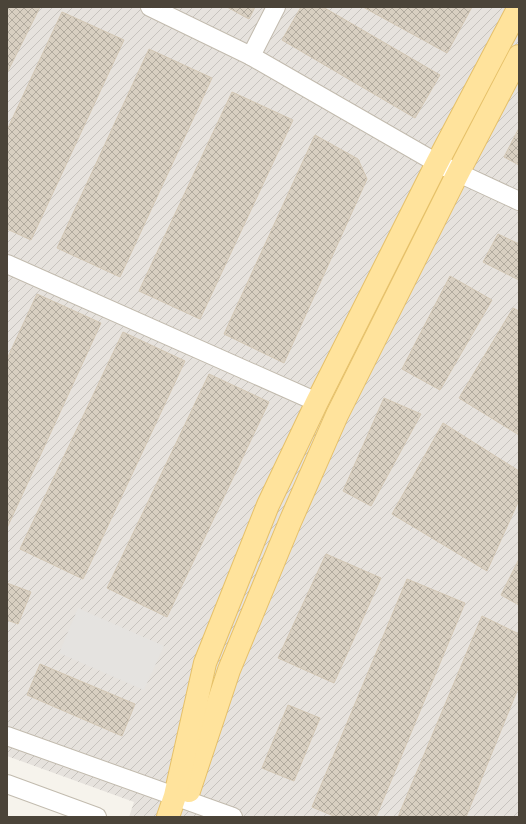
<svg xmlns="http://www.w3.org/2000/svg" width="526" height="824" viewBox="0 0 526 824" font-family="'Noto Sans',sans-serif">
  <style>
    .industrial { fill: url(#industrial-furrows) }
    .parking { fill: #e5e3e0 }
    .building { fill: url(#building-cross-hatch); stroke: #d3c7b4 }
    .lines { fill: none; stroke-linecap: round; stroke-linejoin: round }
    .minor-casing { stroke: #c2bbae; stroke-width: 20 }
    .major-casing { stroke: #e6c16a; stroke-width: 24 }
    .minor { stroke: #fff; stroke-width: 18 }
    .major { stroke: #ffe39c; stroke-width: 22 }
  </style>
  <defs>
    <pattern id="industrial-furrows" width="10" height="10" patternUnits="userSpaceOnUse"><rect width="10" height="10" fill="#e6e2dd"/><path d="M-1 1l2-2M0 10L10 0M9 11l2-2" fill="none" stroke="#c7c3be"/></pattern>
    <pattern id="building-cross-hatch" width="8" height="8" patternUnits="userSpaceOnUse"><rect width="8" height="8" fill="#d8cfc1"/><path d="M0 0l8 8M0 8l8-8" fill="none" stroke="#b1aa9e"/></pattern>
  </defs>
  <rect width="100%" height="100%" fill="#f6f3ec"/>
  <!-- industrial -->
  <path class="industrial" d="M 7,7 L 519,7 L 519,817 L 129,817 L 134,802 L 7,756 Z"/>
  <!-- parking -->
  <path class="parking" d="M 78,608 L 164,646 L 144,690 L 59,653 Z"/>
  <!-- building -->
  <g class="building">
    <path d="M 7,7 L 40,7 L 7,73 Z"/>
    <path d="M 227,7 L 255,7 L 249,19 Z"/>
    <path d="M 301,7 L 323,7 L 440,75 L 415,118 L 282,40 Z"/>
    <path d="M 363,7 L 472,7 L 447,53 Z"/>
    <path d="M 62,12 L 124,40 L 31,240 L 7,229 L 7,130 Z"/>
    <path d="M 149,49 L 212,78 L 120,277 L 57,248 Z"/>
    <path d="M 232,92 L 293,120 L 200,319 L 139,291 Z"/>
    <path d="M 519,128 L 519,165 L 504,157 Z"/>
    <path d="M 315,135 L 358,159 L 367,179 L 284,363 L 224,334 Z"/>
    <path d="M 498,234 L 519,244 L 519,280 L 483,262 Z"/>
    <path d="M 450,276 L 492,300 L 440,390 L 402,369 Z"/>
    <path d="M 37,294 L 101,323 L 7,528 L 7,359 Z"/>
    <path d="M 513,308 L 519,311 L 519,435 L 459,398 Z"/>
    <path d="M 123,332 L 185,361 L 83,579 L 20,549 Z"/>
    <path d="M 209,374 L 269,402 L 167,617 L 107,588 Z"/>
    <path d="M 384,398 L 421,414 L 371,506 L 343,491 Z"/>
    <path d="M 443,423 L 519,471 L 519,500 L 487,571 L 392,514 Z"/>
    <path d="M 326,554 L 381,578 L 334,683 L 278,658 Z"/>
    <path d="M 519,559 L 519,605 L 501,595 Z"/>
    <path d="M 407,579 L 465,603 L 376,817 L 336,817 L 312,807 Z"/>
    <path d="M 7,583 L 31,592 L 18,624 L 7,620 Z"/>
    <path d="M 482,616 L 519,634 L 519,686 L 466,817 L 398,817 Z"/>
    <path d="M 40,664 L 135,704 L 122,736 L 27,695 Z"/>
    <path d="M 288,705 L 320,718 L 294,781 L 262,768 Z"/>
  </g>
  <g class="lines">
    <defs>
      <g id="minor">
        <path d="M 150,7 L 251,56 L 437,163 L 519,201"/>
        <path d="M 251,56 L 276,7"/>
        <path d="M 7,264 L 317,402"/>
        <path d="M 7,736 L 233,817"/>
        <path d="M 7,784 L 97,817"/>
      </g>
      <g id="major">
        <path d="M 189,791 L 229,670 L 290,522 L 337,415 L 458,173 L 519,56"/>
        <path d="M 168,817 L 175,796 L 205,663 L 268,505 L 317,402 L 437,163 L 519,7"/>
      </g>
    </defs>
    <!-- minor casing -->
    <use href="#minor" class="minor-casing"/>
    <!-- major casing -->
    <use href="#major" class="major-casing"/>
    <!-- minor -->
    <use href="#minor" class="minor"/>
    <!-- major -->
    <use href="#major" class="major"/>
  </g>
  <!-- border -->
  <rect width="526" height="824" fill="none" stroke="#4b4439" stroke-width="16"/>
</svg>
